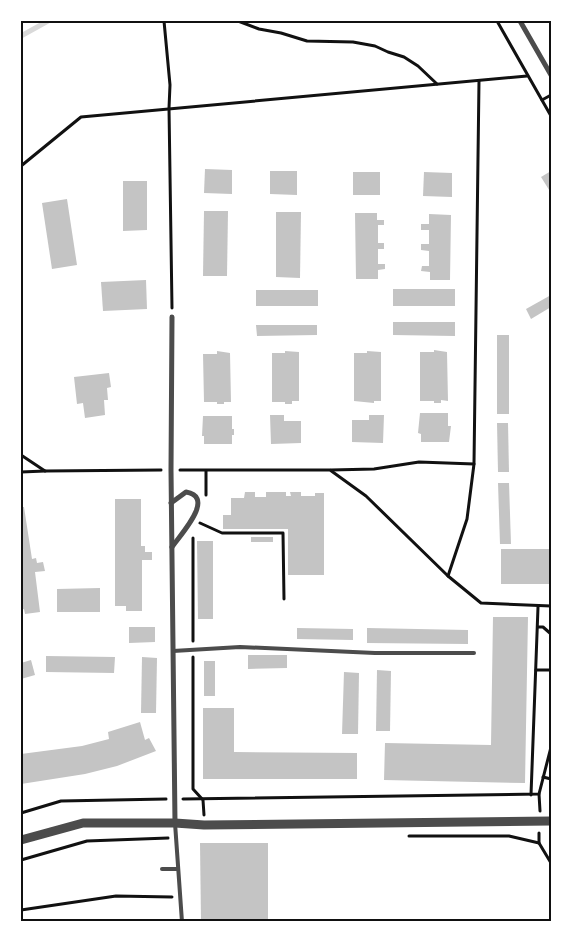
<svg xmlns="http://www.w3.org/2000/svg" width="572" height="943" viewBox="0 0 572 943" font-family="'Noto Serif',serif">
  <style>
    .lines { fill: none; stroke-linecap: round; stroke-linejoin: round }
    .stream { stroke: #d9d9d9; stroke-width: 5 }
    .building { fill: #c4c4c4 }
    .path { stroke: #111; stroke-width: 3 }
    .service { stroke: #4c4c4c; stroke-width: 4 }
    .minor { stroke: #4c4c4c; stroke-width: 5 }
    .tertiary { stroke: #4c4c4c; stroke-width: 9 }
    .neatline { fill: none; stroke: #111; stroke-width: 2 }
  </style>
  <rect width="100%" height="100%" fill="#fff"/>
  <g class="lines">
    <!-- stream -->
    <path class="stream" d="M 21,36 L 48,21"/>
  </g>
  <!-- building -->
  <g class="building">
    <path d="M 205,169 L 232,170 L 232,194 L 204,193 Z"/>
    <path d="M 270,171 L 297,171 L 297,195 L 270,194 Z"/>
    <path d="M 551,171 L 551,193 L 541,177 Z"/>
    <rect x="353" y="172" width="27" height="23"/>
    <path d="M 424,172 L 452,173 L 452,197 L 423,196 Z"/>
    <path d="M 123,181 L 147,181 L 147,230 L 123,231 Z"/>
    <path d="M 67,199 L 77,265 L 52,269 L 42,203 Z"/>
    <path d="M 204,211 L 228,211 L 227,276 L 203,276 Z"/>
    <path d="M 276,212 L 301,212 L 300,278 L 276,277 Z"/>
    <path d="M 355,213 L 377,213 L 377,220 L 384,220 L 384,225 L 378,225 L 378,243 L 384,243 L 384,249 L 378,249 L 378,264 L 385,264 L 385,269 L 378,270 L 378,279 L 356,279 Z"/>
    <path d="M 429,214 L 451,215 L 450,280 L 430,280 L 430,272 L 421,271 L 422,266 L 429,266 L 429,251 L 421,250 L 421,244 L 429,244 L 429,230 L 421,230 L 421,224 L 429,224 Z"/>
    <path d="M 146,280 L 147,309 L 103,311 L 101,282 Z"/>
    <rect x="393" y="289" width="62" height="17"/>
    <rect x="256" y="290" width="62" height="16"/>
    <path d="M 551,295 L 551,307 L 531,319 L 526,309 Z"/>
    <path d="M 393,322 L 455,322 L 455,336 L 393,335 Z"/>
    <path d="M 256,325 L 317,325 L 317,335 L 257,336 Z"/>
    <rect x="497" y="335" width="12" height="79"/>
    <path d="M 434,350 L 447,352 L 448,401 L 441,400 L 441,403 L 434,403 L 434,401 L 420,401 L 420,352 L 434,352 Z"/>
    <path d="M 217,351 L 230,353 L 231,402 L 224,402 L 224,404 L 217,404 L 217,402 L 204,402 L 203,354 L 217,354 Z"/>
    <path d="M 285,351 L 299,352 L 299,401 L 292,401 L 292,404 L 285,404 L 285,402 L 272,402 L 272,353 L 285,353 Z"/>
    <path d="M 367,351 L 381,352 L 381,401 L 374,401 L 374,403 L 354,401 L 354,353 L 367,353 Z"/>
    <path d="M 109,373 L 111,387 L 107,388 L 108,400 L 104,400 L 105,415 L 85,418 L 83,403 L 77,404 L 74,377 Z"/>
    <path d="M 420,413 L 448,413 L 448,426 L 451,426 L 449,442 L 421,442 L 421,434 L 418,433 Z"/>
    <path d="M 270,415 L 284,415 L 284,421 L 301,421 L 301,443 L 271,444 Z"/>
    <path d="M 369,415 L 384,415 L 383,443 L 352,442 L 352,420 L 369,420 Z"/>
    <path d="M 203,416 L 232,416 L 232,429 L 234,429 L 234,435 L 232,435 L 232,444 L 204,444 L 204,436 L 202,436 Z"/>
    <path d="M 497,423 L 508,423 L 509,472 L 498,472 Z"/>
    <path d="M 498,483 L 509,483 L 511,544 L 500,544 Z"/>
    <path d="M 245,492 L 255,492 L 255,497 L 266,497 L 266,492 L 286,492 L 286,496 L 291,496 L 290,492 L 301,492 L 301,496 L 315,496 L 315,493 L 324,493 L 324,575 L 288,575 L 288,529 L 223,529 L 223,515 L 231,515 L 231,498 L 244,498 Z"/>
    <path d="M 115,499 L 141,499 L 141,546 L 145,546 L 145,552 L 152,552 L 152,560 L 142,560 L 142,611 L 126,611 L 126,606 L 115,606 Z"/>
    <path d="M 21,507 L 24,507 L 32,559 L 36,558 L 37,563 L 43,562 L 45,571 L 35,572 L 40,612 L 25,614 L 24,609 L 21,610 Z"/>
    <rect x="251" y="537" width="22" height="5"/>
    <path d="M 197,541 L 213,541 L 213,619 L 198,619 Z"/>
    <rect x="501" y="549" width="50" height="35"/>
    <path d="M 100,588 L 100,612 L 57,612 L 57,589 Z"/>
    <path d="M 493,617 L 528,617 L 525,783 L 384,780 L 385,743 L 491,745 Z"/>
    <path d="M 129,627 L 155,627 L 155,642 L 129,643 Z"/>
    <path d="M 297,628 L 353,629 L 353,640 L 297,639 Z"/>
    <path d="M 367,628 L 468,630 L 468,644 L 367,643 Z"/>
    <path d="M 248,655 L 287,655 L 287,668 L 248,669 Z"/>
    <path d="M 46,656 L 115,657 L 114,673 L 46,672 Z"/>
    <path d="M 142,657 L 157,658 L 156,713 L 141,713 Z"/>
    <path d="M 31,660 L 35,675 L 21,679 L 21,663 Z"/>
    <rect x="204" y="661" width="11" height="35"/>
    <path d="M 377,670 L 391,671 L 390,731 L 376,731 Z"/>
    <path d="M 344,672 L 359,673 L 358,734 L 342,734 Z"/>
    <path d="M 203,708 L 234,708 L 234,752 L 357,753 L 357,779 L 203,779 Z"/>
    <path d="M 140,722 L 145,740 L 149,738 L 156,751 L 117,766 L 85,774 L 21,784 L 21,754 L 82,746 L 109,739 L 108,732 Z"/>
    <path d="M 200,843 L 268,843 L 268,922 L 201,922 Z"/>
  </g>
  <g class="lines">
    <!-- path -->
    <g class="path">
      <path d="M 164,21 L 170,85 L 169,108 L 172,308"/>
      <path d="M 238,21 L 259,29 L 281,33 L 307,41 L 353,42 L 375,46 L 388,52 L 404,57 L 418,66 L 437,84"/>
      <path d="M 497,21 L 551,116"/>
      <path d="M 542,100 L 551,95"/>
      <path d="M 21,166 L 81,117 L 527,76"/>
      <path d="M 21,455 L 45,471 L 161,470"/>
      <path d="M 180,470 L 330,470 L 366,496 L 448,576 L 481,603 L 551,606"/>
      <path d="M 331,470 L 374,469 L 419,462 L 474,464"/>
      <path d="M 206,471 L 206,495"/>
      <path d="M 21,472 L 45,471"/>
      <path d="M 200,523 L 222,533 L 283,533 L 284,599"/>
      <path d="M 193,538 L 193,641"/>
      <path d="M 448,576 L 467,519 L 474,464 L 479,81"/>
      <path d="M 538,627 L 543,627 L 551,634"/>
      <path d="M 193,657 L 193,789 L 203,800 L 204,815"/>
      <path d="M 536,670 L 551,670"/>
      <path d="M 543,777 L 551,779"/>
      <path d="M 539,794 L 540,811"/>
      <path d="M 531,795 L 538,607"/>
      <path d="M 183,799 L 539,794 L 551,747"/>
      <path d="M 21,813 L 61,801 L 166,799"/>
      <path d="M 539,833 L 539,843 L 551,863"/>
      <path d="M 409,836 L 509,836 L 539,843"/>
      <path d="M 21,860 L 87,841 L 168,838"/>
      <path d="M 21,910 L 116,896 L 172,897"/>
    </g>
    <!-- service -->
    <g class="service">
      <path d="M 173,651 L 240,647 L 375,653 L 474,653"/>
      <path d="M 175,823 L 182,922"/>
      <path d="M 162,869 L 178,869"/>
    </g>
    <!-- minor -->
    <g class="minor">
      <path d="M 520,21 L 551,75"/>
      <path d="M 172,317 L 171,470 L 175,823"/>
      <path d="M 171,503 L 186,492 C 216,497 181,534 172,547"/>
    </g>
    <!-- tertiary -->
    <path class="tertiary" d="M 21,840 L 83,823 L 175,823 L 204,825 L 551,821"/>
  </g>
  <!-- border -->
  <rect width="572" height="943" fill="none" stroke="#ffffff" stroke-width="45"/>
  <rect x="22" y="22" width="528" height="898" class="neatline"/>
</svg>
